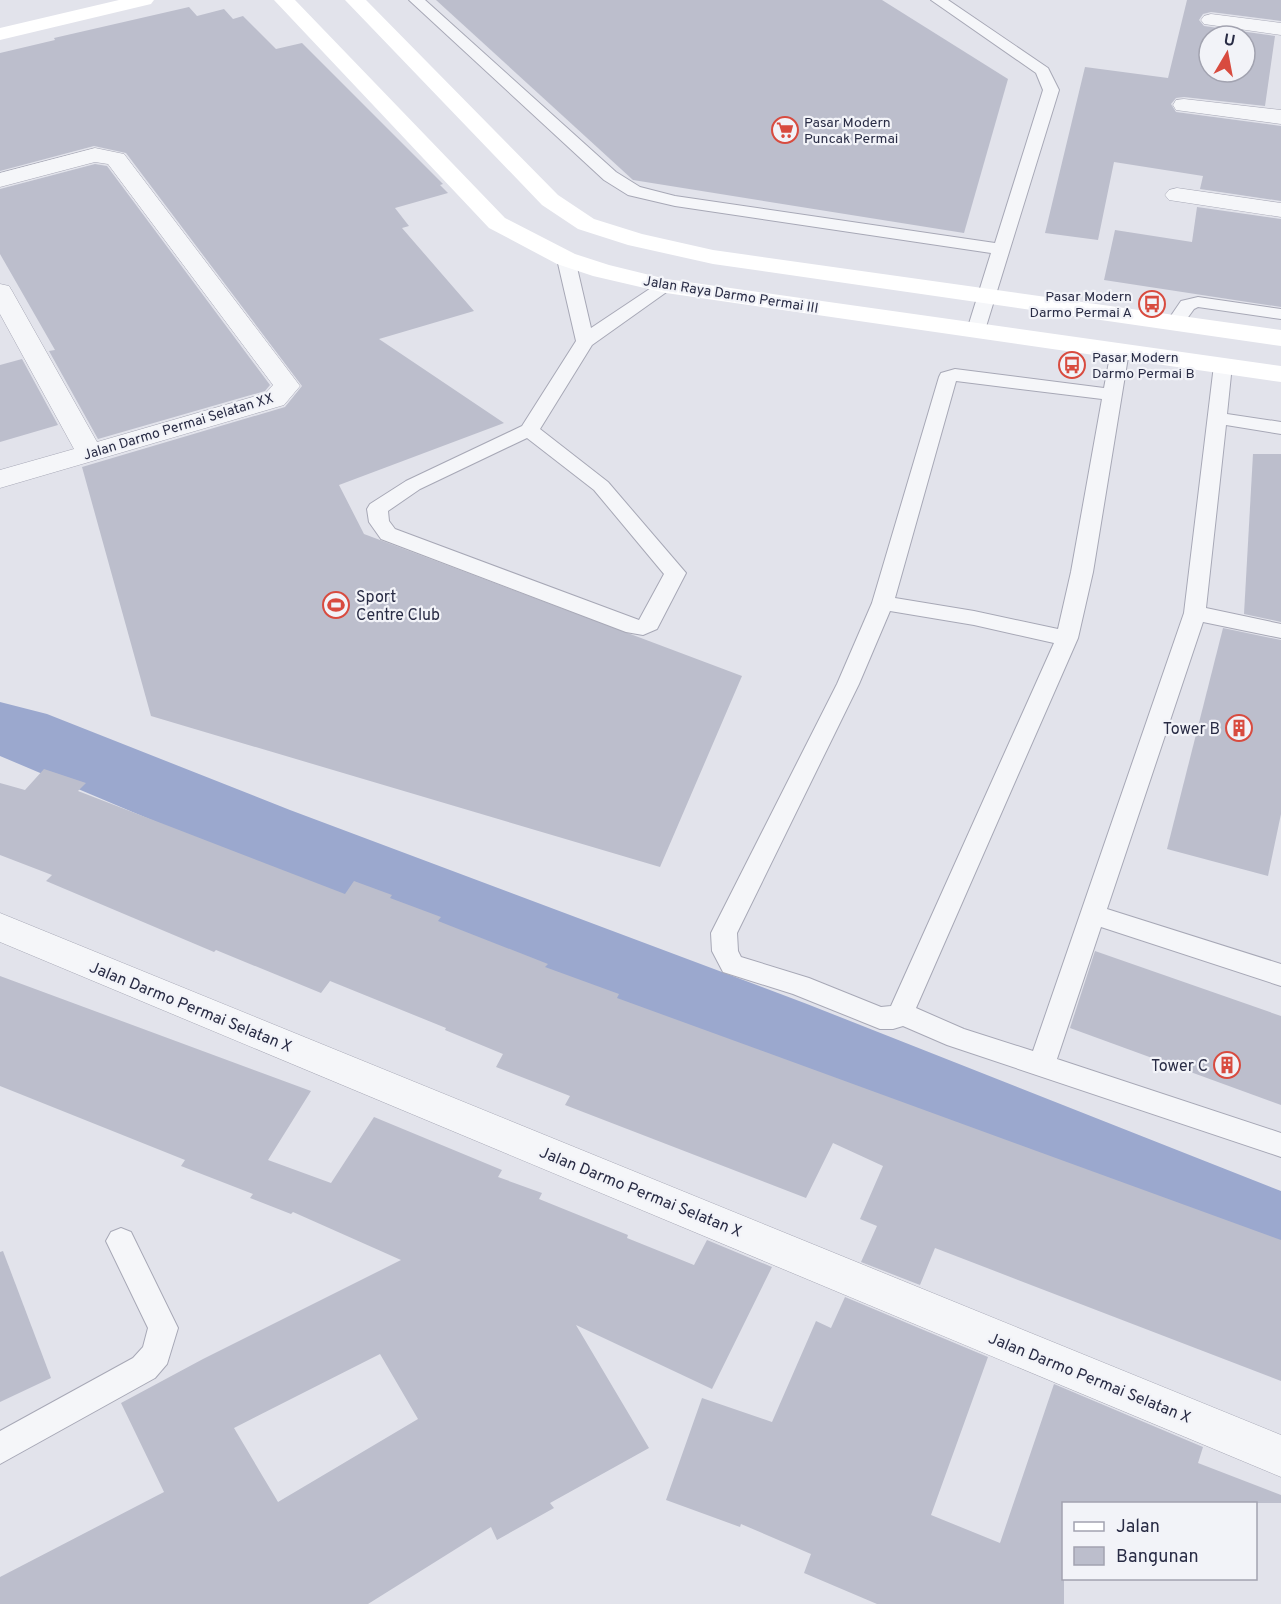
<svg xmlns="http://www.w3.org/2000/svg" width="1281" height="1604" viewBox="0 0 1281 1604" font-family="Overpass,sans-serif">
  <style>
    .lines { fill: none; stroke-linecap: round; stroke-linejoin: round }
    .river { fill: #9ba8ce; fill-rule: evenodd }
    .building { fill: #bcbecc; fill-rule: evenodd }
    .lane-casing { stroke: #a7a8b6; stroke-width: 2 }
    .street-casing { stroke: #a7a8b6; stroke-width: 1 }
    .lane { fill: #f5f6f9; fill-rule: evenodd }
    .street { fill: #f5f6f9; fill-rule: evenodd }
    .secondary { fill: #fff; fill-rule: evenodd }
    .labels { text-anchor: middle; stroke-width: 4.5; stroke-linejoin: round; paint-order: stroke }
    .far-poi-label { font-size: 14px; fill: #292c45; stroke: #f2f3f8; text-anchor: start }
    .far-street-label { font-size: 14px; fill: #292c45; stroke: #f2f3f8 }
    .poi-label { font-size: 16px; fill: #292c45; stroke: #f2f3f8; text-anchor: end }
    .street-label { font-size: 16px; fill: #292c45; stroke: #f2f3f8 }
  </style>
  <rect width="100%" height="100%" fill="#e2e3eb"/>
  <g class="lines">
    <!-- river -->
    <path class="river" d="M 0,702 L 47,714 L 290,810 L 807,1004 L 1281,1191 L 1281,1279 L 745,1056 L 232,854 L 0,756 Z"/>
  </g>
  <!-- building -->
  <g class="building">
    <path d="M 436,0 L 882,0 L 1008,79 L 964,233 L 633,180 Z"/>
    <path d="M 1187,0 L 1281,0 L 1281,21 L 1211,12 L 1203,14 L 1199,20 L 1204,26 L 1275,36 L 1265,106 L 1184,97 L 1176,98 L 1171,104 L 1176,112 L 1281,126 L 1281,201 L 1200,189 L 1203,176 L 1114,162 L 1098,240 L 1045,233 L 1085,67 L 1168,78 ZM 1209,36 L 1245,36 L 1245,72 L 1209,72 Z"/>
    <path d="M 189,7 L 197,16 L 224,9 L 233,19 L 243,16 L 276,49 L 302,43 L 443,184 L 440,185 L 448,193 L 395,208 L 409,226 L 402,228 L 474,311 L 379,339 L 504,423 L 339,485 L 364,534 L 742,676 L 660,867 L 151,716 L 82,467 L 285,407 L 302,386 L 126,153 L 94,146 L 0,171 L 0,53 L 55,40 L 54,38 Z"/>
    <path d="M 95,164 L 107,166 L 270,385 L 265,391 L 98,439 L 49,351 L 55,350 L 0,254 L 0,189 Z"/>
    <path d="M 1197,207 L 1281,219 L 1281,307 L 1104,280 L 1115,230 L 1192,242 Z"/>
    <path d="M 22,359 L 58,425 L 0,442 L 0,365 Z"/>
    <path d="M 1253,454 L 1281,454 L 1281,622 L 1244,614 Z"/>
    <path d="M 1223,628 L 1281,640 L 1281,814 L 1268,876 L 1167,849 Z"/>
    <path d="M 44,769 L 86,783 L 78,791 L 345,894 L 354,881 L 392,895 L 390,898 L 441,917 L 438,921 L 548,964 L 545,967 L 619,994 L 617,998 L 1281,1240 L 1281,1381 L 935,1248 L 920,1285 L 861,1262 L 877,1226 L 860,1219 L 883,1166 L 833,1143 L 806,1198 L 565,1105 L 570,1096 L 496,1067 L 503,1054 L 445,1030 L 446,1028 L 330,981 L 321,993 L 216,950 L 214,952 L 46,881 L 52,875 L 0,855 L 0,783 L 25,790 Z"/>
    <path d="M 1095,951 L 1281,1016 L 1281,1105 L 1070,1028 Z"/>
    <path d="M 0,976 L 311,1091 L 268,1160 L 331,1183 L 374,1117 L 502,1170 L 498,1177 L 542,1193 L 539,1199 L 628,1235 L 627,1238 L 694,1265 L 707,1240 L 772,1267 L 712,1389 L 576,1325 L 649,1448 L 550,1503 L 554,1508 L 497,1540 L 491,1527 L 368,1604 L 0,1604 L 0,1577 L 164,1492 L 121,1403 L 203,1359 L 401,1260 L 293,1212 L 291,1214 L 250,1198 L 253,1194 L 181,1166 L 185,1160 L 0,1086 ZM 380,1354 L 418,1419 L 278,1502 L 234,1428 Z"/>
    <path d="M 3,1251 L 51,1378 L 0,1402 L 0,1252 Z"/>
    <path d="M 845,1297 L 988,1357 L 931,1515 L 1000,1543 L 1054,1384 L 1203,1447 L 1198,1463 L 1281,1495 L 1281,1503 L 1064,1503 L 1064,1604 L 877,1604 L 804,1573 L 811,1554 L 741,1524 L 740,1527 L 666,1500 L 702,1398 L 772,1422 L 816,1321 L 831,1328 Z"/>
  </g>
  <g class="lines">
    <defs>
      <g id="lane">
        <path d="M 409,0 L 425,0 L 616,172 L 640,187 L 675,196 L 995,243 L 1043,90 L 1036,73 L 931,0 L 948,0 L 1048,68 L 1059,90 L 985,330 L 983,334 L 969,334 L 967,330 L 991,253 L 675,206 L 628,195 L 604,180 Z"/>
        <path d="M 566,254 L 572,255 L 575,259 L 591,328 L 660,282 L 672,282 L 675,286 L 592,345 L 540,429 L 608,482 L 686,573 L 657,629 L 643,635 L 626,632 L 381,539 L 369,522 L 367,509 L 370,504 L 406,481 L 522,426 L 576,341 L 557,259 L 560,255 ZM 527,438 L 594,490 L 664,574 L 639,620 L 395,529 L 389,521 L 388,511 L 420,489 Z"/>
        <path d="M 1198,297 L 1281,309 L 1281,319 L 1198,307 L 1194,309 L 1181,327 L 1169,327 L 1166,323 L 1181,301 Z"/>
        <path d="M 1120,345 L 1127,347 L 1129,351 L 1093,572 L 1078,638 L 916,1008 L 964,1029 L 1033,1051 L 1184,613 L 1214,365 L 1216,361 L 1230,361 L 1232,365 L 1227,414 L 1281,422 L 1281,434 L 1226,425 L 1206,608 L 1281,624 L 1281,638 L 1203,622 L 1107,909 L 1281,964 L 1281,986 L 1101,927 L 1057,1059 L 1281,1133 L 1281,1157 L 947,1045 L 903,1026 L 893,1029 L 880,1029 L 793,994 L 723,972 L 712,951 L 711,933 L 837,684 L 872,603 L 939,377 L 941,373 L 955,369 L 1104,388 L 1111,351 L 1113,347 ZM 956,381 L 1102,399 L 1071,572 L 1058,629 L 974,611 L 895,598 ZM 890,611 L 974,625 L 1054,643 L 891,1006 L 881,1007 L 809,978 L 741,957 L 738,951 L 737,933 L 859,684 Z"/>
        <path d="M 121,1228 L 131,1232 L 178,1328 L 167,1364 L 155,1378 L 0,1464 L 0,1431 L 133,1358 L 143,1347 L 148,1328 L 106,1241 L 111,1232 Z"/>
      </g>
      <g id="street">
        <path d="M 1211,14 L 1281,23 L 1281,35 L 1204,24 L 1201,20 L 1204,16 Z"/>
        <path d="M 1184,99 L 1281,110 L 1281,124 L 1176,110 L 1173,105 L 1176,100 Z"/>
        <path d="M 95,148 L 124,154 L 300,386 L 284,405 L 0,488 L 0,470 L 74,449 L 0,314 L 0,284 L 9,286 L 12,291 L 97,442 L 266,393 L 273,385 L 108,164 L 95,162 L 0,187 L 0,173 Z"/>
        <path d="M 1177,188 L 1281,203 L 1281,217 L 1169,200 L 1165,195 L 1169,190 Z"/>
        <path d="M 0,913 L 1281,1435 L 1281,1477 L 0,942 Z"/>
      </g>
    </defs>
    <!-- lane casing -->
    <use href="#lane" class="lane-casing"/>
    <!-- street casing -->
    <use href="#street" class="street-casing"/>
    <!-- lane -->
    <use href="#lane" class="lane"/>
    <!-- street -->
    <use href="#street" class="street"/>
    <!-- secondary -->
    <g class="secondary">
      <path d="M 119,0 L 154,0 L 151,4 L 0,40 L 0,28 Z"/>
      <path d="M 274,0 L 295,0 L 505,218 L 575,254 L 609,265 L 666,279 L 1281,366 L 1281,382 L 666,293 L 593,276 L 557,264 L 489,228 Z"/>
      <path d="M 345,0 L 366,0 L 558,195 L 594,219 L 642,234 L 713,250 L 1281,330 L 1281,346 L 713,264 L 628,245 L 578,229 L 542,205 Z"/>
    </g>
  </g>
  <!-- icons -->
  <defs>
    <symbol id="supermarket-ring" viewBox="-11 -11 22 22"><circle r="9.5" fill="#f2f3f8" stroke="#d84b3f" stroke-width="1.5"/><path d="M-6-5.5h2.5l.6 2H6L4.5 2H-2.5L-4.4-4H-6ZM-1.5 3.2a1.3 1.3 0 1 0 .1 0ZM3 3.2a1.3 1.3 0 1 0 .1 0Z" fill="#d84b3f"/></symbol>
    <symbol id="bus-ring" viewBox="-11 -11 22 22"><circle r="9.5" fill="#f2f3f8" stroke="#d84b3f" stroke-width="1.5"/><path d="M-5-6H5V4H4V6H2V4H-2V6H-4V4H-5ZM-3.5-4V0h7V-4ZM-3.5 1.2v1.5H-2V1.2ZM2 1.2v1.5H3.5V1.2Z" fill="#d84b3f"/></symbol>
    <symbol id="stadium-ring" viewBox="-11 -11 22 22"><circle r="9.5" fill="#f2f3f8" stroke="#d84b3f" stroke-width="1.5"/><path d="M0-5a6.5 5 0 1 0 0 10a6.5 5 0 1 0 0-10ZM-3.5-1.8h7v3.6h-7Z" fill="#d84b3f"/></symbol>
    <symbol id="building-ring" viewBox="-11 -11 22 22"><circle r="9.5" fill="#f2f3f8" stroke="#d84b3f" stroke-width="1.5"/><path d="M-4-6H4V6H1V3H-1V6H-4ZM-2.5-4.3h1.7v1.8h-1.7ZM.8-4.3h1.7v1.8H.8ZM-2.5-1h1.7V.8h-1.7ZM.8-1h1.7V.8H.8Z" fill="#d84b3f"/></symbol>
  </defs>
  <g fill-rule="evenodd">
    <use href="#supermarket-ring" x="770" y="115" width="30" height="30"/>
    <use href="#bus-ring" x="1137" y="289" width="30" height="30"/>
    <use href="#bus-ring" x="1057" y="350" width="30" height="30"/>
    <use href="#stadium-ring" x="321" y="590" width="30" height="30"/>
    <use href="#building-ring" x="1224" y="713" width="30" height="30"/>
    <use href="#building-ring" x="1212" y="1050" width="30" height="30"/>
  </g>
  <g class="labels">
    <!-- far-poi labels -->
    <g class="far-poi-label">
      <text x="804" y="127">Pasar Modern<tspan x="804" dy="16">Puncak Permai</tspan></text>
      <text x="1132" y="301" text-anchor="end">Pasar Modern<tspan x="1132" dy="16">Darmo Permai A</tspan></text>
      <text x="1092" y="362">Pasar Modern<tspan x="1092" dy="16">Darmo Permai B</tspan></text>
    </g>
    <!-- far-street labels -->
    <g class="far-street-label">
      <text transform="translate(731 294) rotate(9)" y="5">Jalan Raya Darmo Permai III</text>
      <text transform="translate(178 426) rotate(-17)" y="5">Jalan Darmo Permai Selatan XX</text>
    </g>
    <!-- poi labels -->
    <g class="poi-label">
      <text x="356" y="602" text-anchor="start">Sport<tspan x="356" dy="18">Centre Club</tspan></text>
      <text x="1220" y="734">Tower B</text>
      <text x="1208" y="1071">Tower C</text>
    </g>
    <!-- street labels -->
    <g class="street-label">
      <text transform="translate(191 1006) rotate(22)" y="6">Jalan Darmo Permai Selatan X</text>
      <text transform="translate(641 1191) rotate(22)" y="6">Jalan Darmo Permai Selatan X</text>
      <text transform="translate(1090 1377) rotate(22)" y="6">Jalan Darmo Permai Selatan X</text>
    </g>
  </g>
  <!-- legend -->
  <rect x="1062" y="1502" width="195" height="78" fill="#f2f3f8" stroke="#a2a3b0" stroke-width="1.5"/>
  <rect x="1074" y="1522" width="30" height="9" fill="#ffffff" stroke="#a2a3b0" stroke-width="1.5"/>
  <text x="1116" y="1532" font-size="18" fill="#292c45">Jalan</text>
  <rect x="1074" y="1547" width="30" height="18" fill="#bcbecc" stroke="#a2a3b0" stroke-width="1.5"/>
  <text x="1116" y="1562" font-size="18" fill="#292c45">Bangunan</text>
  <!-- north arrow -->
  <g transform="translate(1227 54) rotate(10)"><circle r="28" fill="#f2f3f8" stroke="#a2a3b0" stroke-width="1.5"/>
  <path d="M0-4.5L10 22L0 15L-10 22Z" fill="#d84b3f"/>
  <text y="-9" font-size="16" font-weight="bold" text-anchor="middle" fill="#292c45">U</text>
  </g>
</svg>
